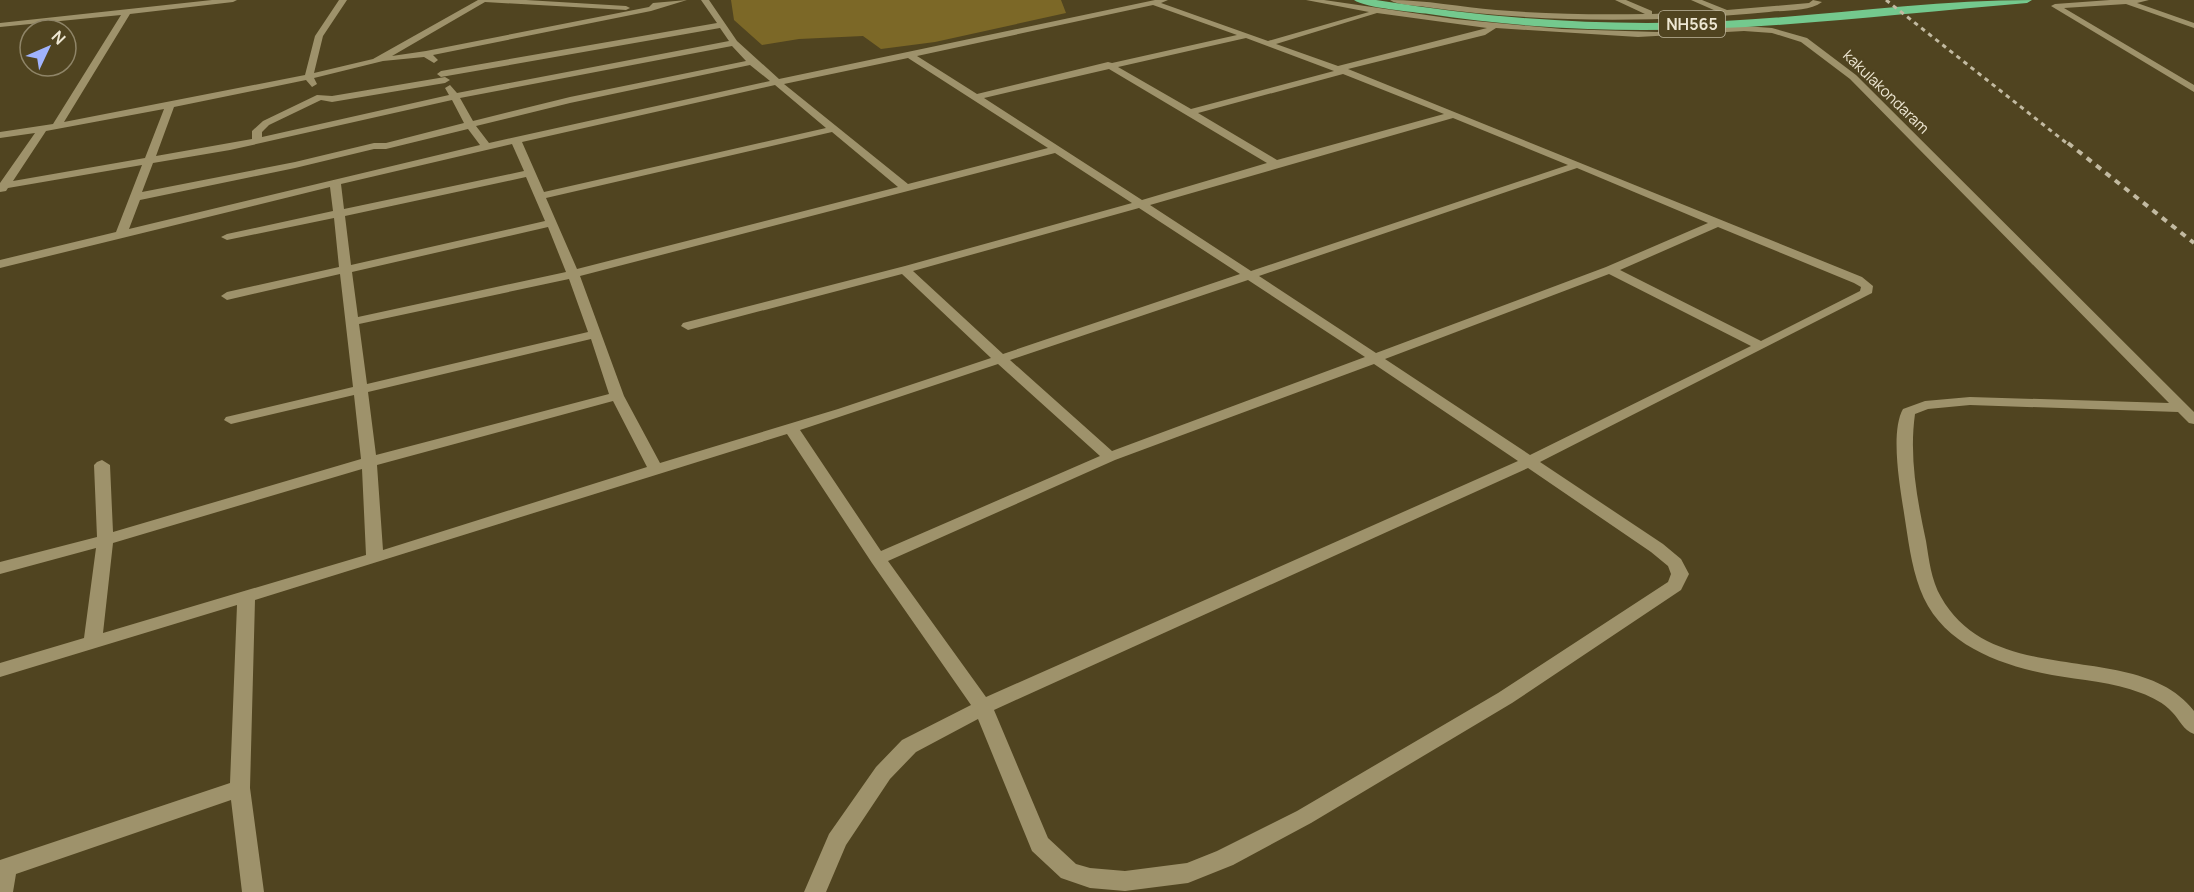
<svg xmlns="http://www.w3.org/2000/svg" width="2194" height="892" viewBox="0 0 2194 892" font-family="Manrope,sans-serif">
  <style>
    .green { fill: #7c6827 }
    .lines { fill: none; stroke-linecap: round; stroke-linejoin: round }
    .minor { fill: #9e926b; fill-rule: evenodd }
    .highway { fill: #74c98e; fill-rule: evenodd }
    .rail-far1 { stroke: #c2baa1; stroke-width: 3; stroke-dasharray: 4.5 4.5; stroke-linecap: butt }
    .rail { stroke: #c2baa1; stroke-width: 4; stroke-dasharray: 6 6; stroke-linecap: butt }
    .labels { text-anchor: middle; stroke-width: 4.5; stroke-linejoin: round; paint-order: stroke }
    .far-street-label { font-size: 15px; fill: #eee7d3; stroke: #504420 }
    .shield { fill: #504420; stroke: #bfb69d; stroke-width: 1.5 }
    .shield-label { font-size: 16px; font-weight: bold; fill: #eee7d3 }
  </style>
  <rect width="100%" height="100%" fill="#504420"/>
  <!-- green -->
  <path class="green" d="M 731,0 L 1061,0 L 1066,13 L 935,42 L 881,49 L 863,36 L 799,39 L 762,45 L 734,20 Z"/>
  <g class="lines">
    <!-- minor -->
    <g class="minor">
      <path d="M 212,0 L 237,0 L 233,2 L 130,14 L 64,122 L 305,75 L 315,36 L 339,0 L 347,0 L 323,36 L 314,73 L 373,59 L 478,0 L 526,0 L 626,6 L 630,8 L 626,10 L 485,2 L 392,56 L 426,51 L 649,7 L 653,3 L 687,0 L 651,11 L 433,55 L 438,60 L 434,63 L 424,57 L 383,61 L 314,78 L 317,84 L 312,87 L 306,80 L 174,107 L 156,156 L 252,139 L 252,131 L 263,121 L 317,95 L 332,96 L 445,77 L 450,80 L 445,83 L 332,102 L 321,100 L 269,125 L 262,132 L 262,137 L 449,95 L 445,88 L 450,85 L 457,93 L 729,41 L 720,28 L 441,77 L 437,74 L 441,71 L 717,23 L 701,0 L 709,0 L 737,41 L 779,79 L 1155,0 L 1168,0 L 1161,3 L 1268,41 L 1369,12 L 1306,0 L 1324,0 L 1454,19 L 1562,29 L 1657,32 L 1744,26 L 1772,28 L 1807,38 L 1856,75 L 2194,412 L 2194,424 L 2189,423 L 2178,412 L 1970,405 L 1928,409 L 1915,414 C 1909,457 1917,499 1926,541 C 1929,559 1931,580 1941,597 C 1994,692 2138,638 2194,711 L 2194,734 C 2183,730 2180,720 2172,712 C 2164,703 2152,697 2141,693 C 2113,682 2081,680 2052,675 C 1999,665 1940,644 1920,589 C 1911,565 1908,538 1904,513 C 1900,487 1890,432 1903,409 L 1925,401 L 1970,397 L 2169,403 L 1850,79 L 1801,42 L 1772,33 L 1744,31 L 1638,37 L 1496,28 L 1485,35 L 1348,69 L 1862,277 L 1873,286 L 1872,293 L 1540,462 L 1663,544 L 1681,559 L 1689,574 L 1681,590 L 1512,703 L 1311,823 L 1233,865 L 1188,883 L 1125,891 L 1090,888 L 1061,878 L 1032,851 L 978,719 L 916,752 L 890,779 L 846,845 L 826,892 L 804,892 L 829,834 L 876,767 L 902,740 L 971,705 L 872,563 L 787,434 L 255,600 L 250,788 L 264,892 L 242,892 L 231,800 L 16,874 L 13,892 L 0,892 L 0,860 L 230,783 L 237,605 L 0,677 L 0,663 L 84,638 L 96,548 L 0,574 L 0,562 L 97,537 L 94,465 L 97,462 L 102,460 L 110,465 L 113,532 L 361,459 L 354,395 L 231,424 L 224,420 L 226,417 L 353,387 L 340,274 L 227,300 L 221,296 L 227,292 L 339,267 L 334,218 L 227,240 L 221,237 L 227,234 L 333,211 L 330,187 L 0,268 L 0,260 L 116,232 L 142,165 L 8,188 L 6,191 L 0,192 L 0,183 L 35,133 L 0,138 L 0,132 L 53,124 L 121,15 L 0,27 L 0,23 ZM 1153,5 L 1237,35 L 1112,63 L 1108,62 L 977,94 L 917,56 ZM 1377,13 L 1487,28 L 1338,66 L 1276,44 ZM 1246,38 L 1334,71 L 1191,109 L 1118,67 ZM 732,46 L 746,61 L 570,97 L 473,121 L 460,98 ZM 908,58 L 1048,148 L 908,184 L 784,84 ZM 750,65 L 770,81 L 489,143 L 476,126 L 570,103 ZM 1109,69 L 1267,163 L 1142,200 L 984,98 ZM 1343,74 L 1444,114 L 1277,160 L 1198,113 ZM 775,85 L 826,128 L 544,192 L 522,142 ZM 452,100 L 464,123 L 386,143 L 374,143 L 295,162 L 142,192 L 153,163 L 230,150 ZM 164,109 L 145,158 L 13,181 L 46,131 ZM 1453,118 L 1568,165 L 1251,271 L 1150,205 ZM 468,129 L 480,145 L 129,229 L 140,200 L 295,168 L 374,149 L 386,149 ZM 832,132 L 898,187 L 577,269 L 546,198 ZM 512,144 L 524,171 L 344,209 L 341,184 ZM 1055,153 L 1132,203 L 905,266 L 683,323 L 681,326 L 688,330 L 902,274 L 991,358 L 838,409 L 660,463 L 624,396 L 580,276 ZM 1577,168 L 1708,223 L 1606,267 L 1376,353 L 1259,276 ZM 526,177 L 545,221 L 351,265 L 345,216 ZM 1139,208 L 1240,274 L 1003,354 L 913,271 ZM 548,227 L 566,272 L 358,317 L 352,272 ZM 1718,227 L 1854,283 L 1861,287 L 1860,291 L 1761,341 L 1620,270 ZM 1609,274 L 1751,346 L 1530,455 L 1385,359 ZM 569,279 L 588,332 L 367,384 L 359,324 ZM 1248,280 L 1365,357 L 1112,451 L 1010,360 ZM 591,339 L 609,394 L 376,455 L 368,392 ZM 998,364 L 1100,456 L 881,551 L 800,430 ZM 1374,364 L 1518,461 L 986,697 L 888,561 L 1115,460 ZM 613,401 L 647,467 L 383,550 L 377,465 ZM 1528,468 L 1651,552 L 1668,566 L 1671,574 L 1668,582 L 1498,693 L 1297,811 L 1217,851 L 1187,863 L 1125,871 L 1090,868 L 1076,864 L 1048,838 L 994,710 ZM 362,469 L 366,555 L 103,633 L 113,543 Z"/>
      <path d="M 1390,0 C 1426,0 1461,7 1496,10 C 1546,14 1596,15 1645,14 L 1615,0 L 1626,0 L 1652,11 L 1652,14 L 1716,11 L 1691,0 L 1702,0 L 1727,10 L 1809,3 L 1813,0 L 1822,2 C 1809,12 1785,10 1769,12 C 1655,23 1538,23 1426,7 C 1415,5 1399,6 1390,0 Z"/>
      <path d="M 2110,0 L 2149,0 L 2137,3 L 2194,23 L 2194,28 L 2126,4 L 2064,8 L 2194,85 L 2194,92 L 2051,6 L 2055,4 Z"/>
    </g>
    <!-- highway -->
    <path class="highway" d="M 1354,0 L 1376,0 C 1492,19 1606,27 1724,21 C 1826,16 1929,0 2032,0 L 2027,3 C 1881,15 1734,35 1588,29 C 1535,27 1482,22 1429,14 C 1414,12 1365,8 1354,0 Z"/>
    <!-- rail-far1 -->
    <path class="rail-far1" d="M 1886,0 L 2069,145"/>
    <!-- rail -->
    <path class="rail" d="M 2068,143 L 2194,243"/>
  </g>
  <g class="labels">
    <!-- far-street labels -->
    <g class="far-street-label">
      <text transform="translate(1886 92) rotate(44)" y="5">kakulakondaram</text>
    </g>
    <!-- shield labels -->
    <rect class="shield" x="1659" y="11" width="66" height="26" rx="4.5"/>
    <g class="shield-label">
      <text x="1692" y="30">NH565</text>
    </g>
  </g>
  <!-- north arrow -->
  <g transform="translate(48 48) rotate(46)"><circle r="28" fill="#504420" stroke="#8f8568" stroke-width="1.5"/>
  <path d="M0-4.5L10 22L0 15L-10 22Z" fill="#a0b3fd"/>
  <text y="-9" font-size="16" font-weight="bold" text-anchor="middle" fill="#eee7d3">N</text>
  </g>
</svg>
